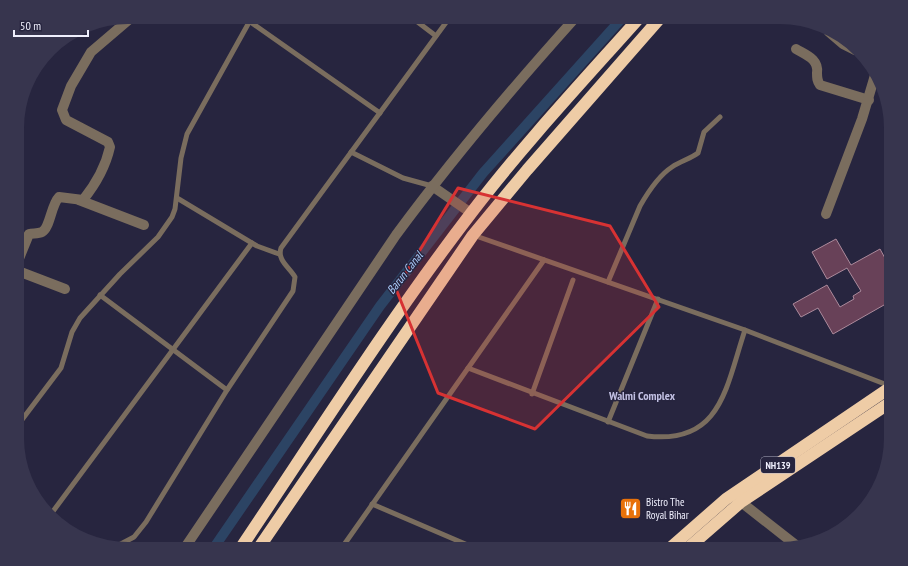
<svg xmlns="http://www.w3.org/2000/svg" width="908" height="566" viewBox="0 0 908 566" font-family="'PT Sans Narrow',sans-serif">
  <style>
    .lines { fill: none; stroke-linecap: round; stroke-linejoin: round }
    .canal { stroke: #2c4464; stroke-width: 10 }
    .building { fill: #684158; stroke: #ac8a9c }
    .lane { stroke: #7a6d5e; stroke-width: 5 }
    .street { stroke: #7a6d5e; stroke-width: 10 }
    .highway { stroke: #eecca6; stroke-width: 12 }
    .marked { fill: #d73233; fill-opacity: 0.2; stroke: #d73233; stroke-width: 3; stroke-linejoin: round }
    .labels { text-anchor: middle; stroke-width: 3; stroke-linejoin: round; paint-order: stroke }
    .shield { fill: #27253f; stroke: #b3b2c4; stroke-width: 1 }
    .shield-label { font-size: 10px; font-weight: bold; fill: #efeffd }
    .poi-label { font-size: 11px; fill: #efeffd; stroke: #27253f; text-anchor: start }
    .water-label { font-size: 12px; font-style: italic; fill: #accefc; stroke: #27253f }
    .neighbourhood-label { font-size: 12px; font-weight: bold; fill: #c2c0e3; stroke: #27253f }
  </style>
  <rect width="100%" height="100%" fill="#27253f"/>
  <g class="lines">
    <!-- canal -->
    <path class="canal" d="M 213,549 L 380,306 L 483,173 L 623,17"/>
  </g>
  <!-- building -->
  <path class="building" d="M 836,239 L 851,265 L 880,249 L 891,269 L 891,301 L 833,334 L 818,308 L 801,317 L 793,304 L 827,285 L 840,307 L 854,299 L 853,296 L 861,291 L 847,268 L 827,279 L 812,252 Z"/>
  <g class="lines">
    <!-- lane -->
    <g class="lane">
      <path d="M 411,17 L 436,36"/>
      <path d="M 249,21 L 380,113"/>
      <path d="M 351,152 L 403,178 L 432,186"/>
      <path d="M 177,198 L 257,246 L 279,254"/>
      <path d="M 473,235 L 745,330 L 890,386"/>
      <path d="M 608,282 L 640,206 C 648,192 658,176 672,167 C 681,161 690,159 698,153 L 704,132 L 720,117"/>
      <path d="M 100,295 L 227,390"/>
      <path d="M 468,368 L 647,436 C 722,445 726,386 745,330"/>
      <path d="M 532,394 L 573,280"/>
      <path d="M 608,422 L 658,299"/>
      <path d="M 18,425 L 61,368 L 72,332 L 80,318 L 120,274 L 158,237 L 172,217 L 175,209 L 181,158 L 187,134 L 252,17"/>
      <path d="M 372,504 L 477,549"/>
      <path d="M 51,514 L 252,243"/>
      <path d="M 117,546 L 134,537 L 146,522 L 227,390 L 293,291 L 295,277 C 289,267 277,260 281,248 L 450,17"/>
      <path d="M 341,549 L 544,260"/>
    </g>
    <!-- street -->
    <g class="street">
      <path d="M 829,32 L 843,44 L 855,50"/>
      <path d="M 796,49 C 806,55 819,59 817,73 C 817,78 817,81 820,85 L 869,100"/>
      <path d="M 432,186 L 471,213"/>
      <path d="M 79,200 L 144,225"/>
      <path d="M 826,214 L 862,119 L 876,72"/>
      <path d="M 18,261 L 29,234 C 33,233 38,234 42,232 C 50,228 51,205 59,197 L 83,200 C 95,185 106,165 110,147 L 108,142 L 66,120 L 62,110 L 71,86 L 91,52 L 132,17"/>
      <path d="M 18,271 L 65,289"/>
      <path d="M 741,502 L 797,546"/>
      <path d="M 184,549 L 396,235 C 452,159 513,87 576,17"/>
    </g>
    <!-- highway -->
    <g class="highway">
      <path d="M 240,549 C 316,436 389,320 472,212 C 524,144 583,81 640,17"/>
      <path d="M 258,549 L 473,235 L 527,170 L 661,17"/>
      <path d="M 669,549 L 726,499 L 891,387"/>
      <path d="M 687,549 L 741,502 L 891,402"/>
    </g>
  </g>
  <!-- marked area -->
  <path class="marked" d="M 458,188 L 610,226 L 659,307 L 535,429 L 438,393 L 396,289 Z"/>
  <!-- icons -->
  <defs>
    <symbol id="restaurant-square" viewBox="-11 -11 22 22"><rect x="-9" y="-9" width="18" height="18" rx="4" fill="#e8710a" stroke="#27253f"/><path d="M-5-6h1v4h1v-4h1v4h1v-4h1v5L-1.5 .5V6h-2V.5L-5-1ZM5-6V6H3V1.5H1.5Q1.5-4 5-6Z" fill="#fff"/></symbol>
  </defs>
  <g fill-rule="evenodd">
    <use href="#restaurant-square" x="618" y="496" width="25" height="25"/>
  </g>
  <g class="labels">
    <!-- shield labels -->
    <rect class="shield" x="761" y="457" width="34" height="16" rx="3"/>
    <g class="shield-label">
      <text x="778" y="469">NH139</text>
    </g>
    <!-- poi labels -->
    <g class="poi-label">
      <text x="646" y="506">Bistro The<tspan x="646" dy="13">Royal Bihar</tspan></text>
    </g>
    <!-- water labels -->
    <g class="water-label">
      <text transform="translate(405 273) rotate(-52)" y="4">Barun Canal</text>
    </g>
    <!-- neighbourhood labels -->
    <g class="neighbourhood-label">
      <text x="642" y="400">Walmi Complex</text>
    </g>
  </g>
  <!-- crop -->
  <path d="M0 0H908V566H0ZM128 24H780A104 104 0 0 1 884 128V438A104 104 0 0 1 780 542H128A104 104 0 0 1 24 438V128A104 104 0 0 1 128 24Z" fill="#37354e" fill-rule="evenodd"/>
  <!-- scale -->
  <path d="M14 30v6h74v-6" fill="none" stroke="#efeffd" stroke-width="2"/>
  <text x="20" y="30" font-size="12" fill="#efeffd" stroke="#27253f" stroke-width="3" paint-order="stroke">50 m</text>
</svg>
